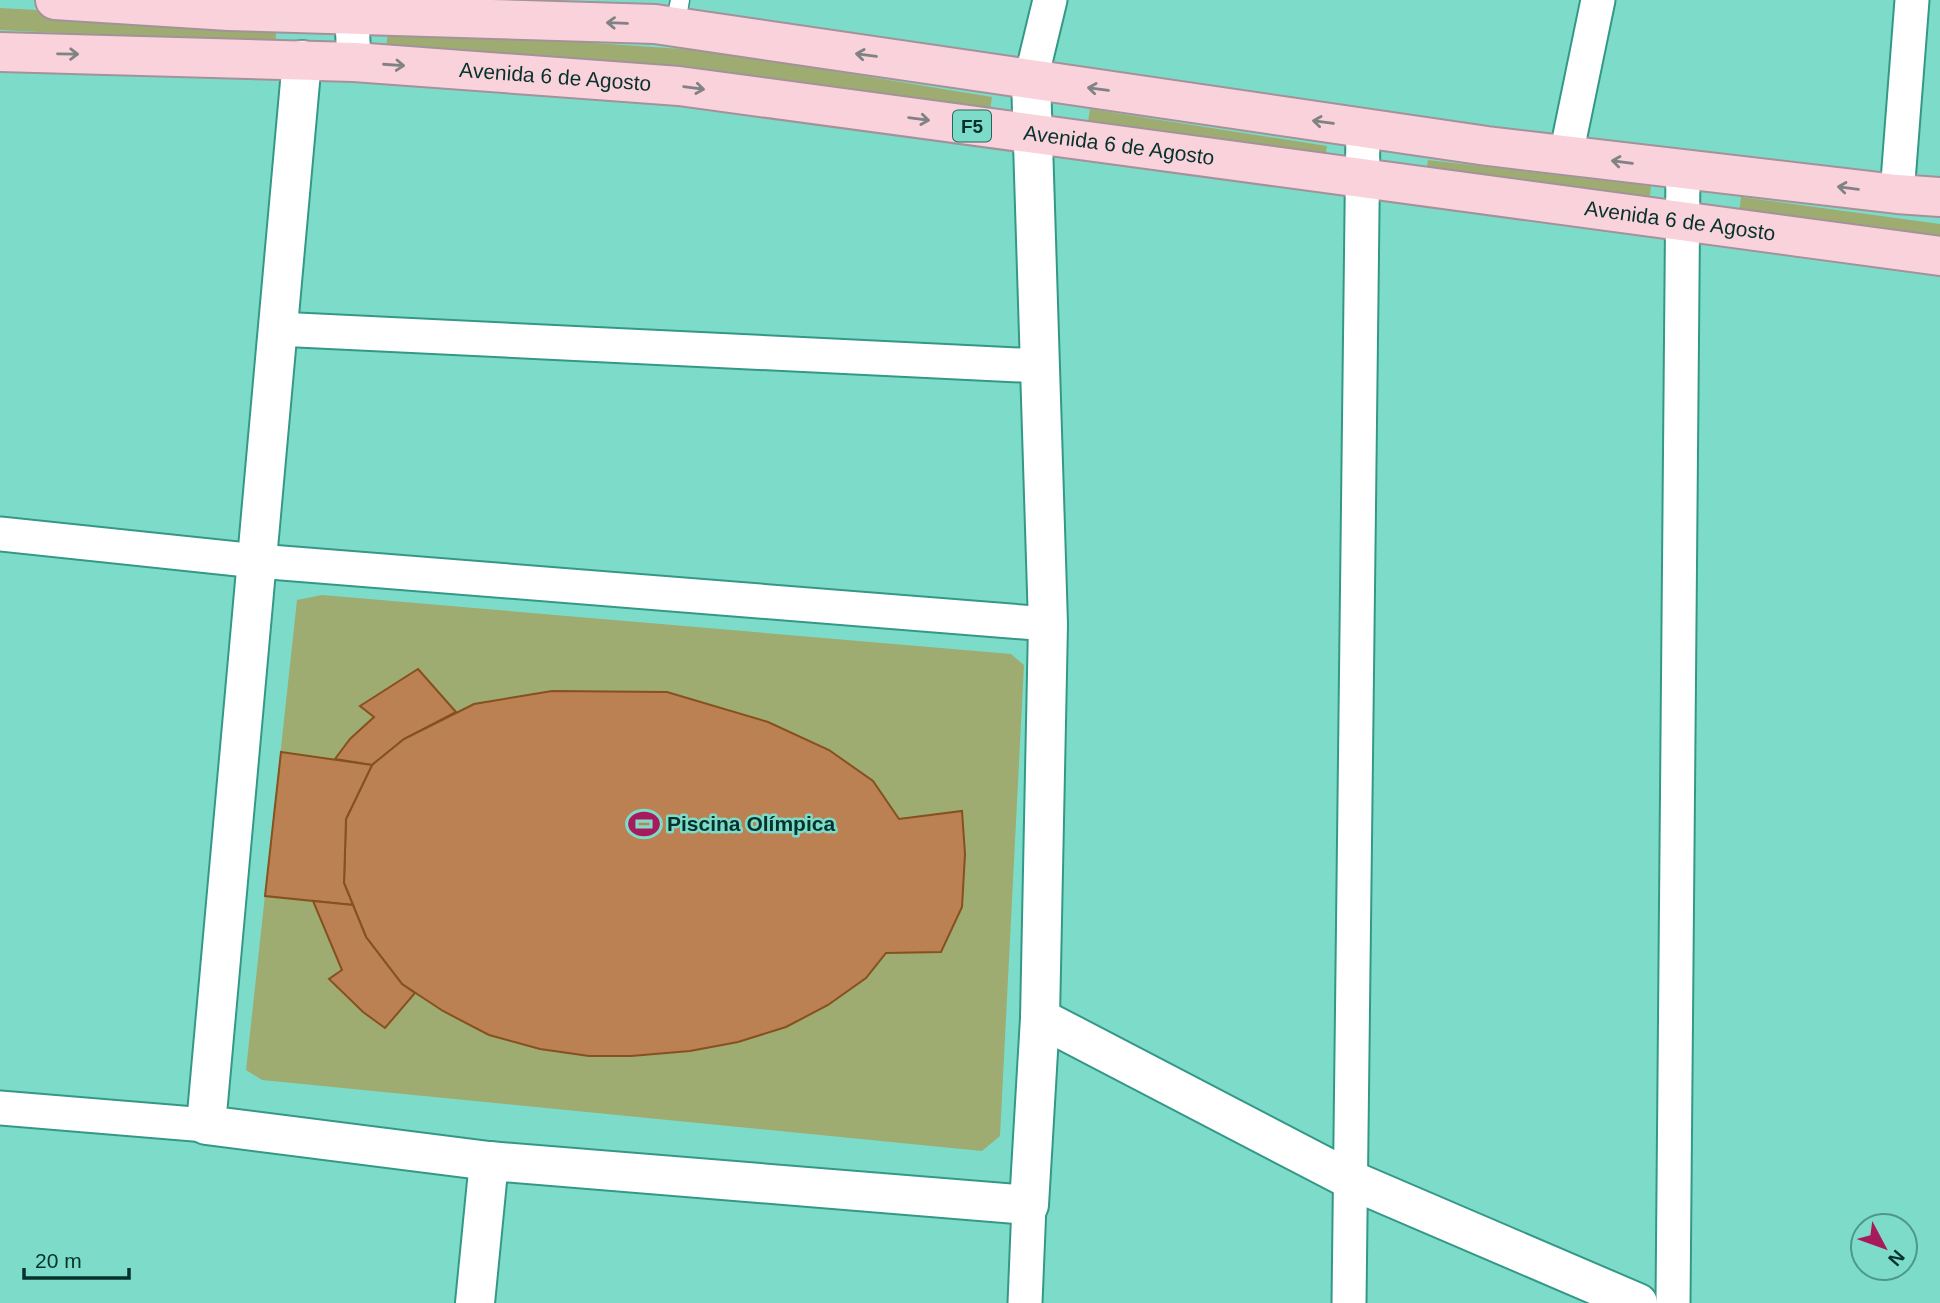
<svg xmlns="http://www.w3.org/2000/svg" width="1940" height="1303" viewBox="0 0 1940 1303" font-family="Helvetica,sans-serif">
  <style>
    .green { fill: #9eac71 }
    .building { fill: #bb8152; stroke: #86501f; stroke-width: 2 }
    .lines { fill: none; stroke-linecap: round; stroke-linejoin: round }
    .service-casing { stroke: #349887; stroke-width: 21 }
    .minor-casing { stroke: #349887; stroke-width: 37 }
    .tertiary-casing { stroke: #349887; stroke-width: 42 }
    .trunk-casing { stroke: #a39299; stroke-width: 42 }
    .service { stroke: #fff; stroke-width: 18 }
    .minor { stroke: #fff; stroke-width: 33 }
    .tertiary { stroke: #fff; stroke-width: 38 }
    .trunk { stroke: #fad2dc; stroke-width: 38 }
    .oneway { stroke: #808284 }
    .labels { text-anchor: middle; stroke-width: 5; stroke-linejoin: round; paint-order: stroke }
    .shield { fill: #7ddcc9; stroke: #2a655a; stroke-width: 2 }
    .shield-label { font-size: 19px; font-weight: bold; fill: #06322b }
    .street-label { font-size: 21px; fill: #06322b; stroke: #7ddcc9 }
    .poi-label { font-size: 21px; font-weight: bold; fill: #06322b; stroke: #7ddcc9; text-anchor: start }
  </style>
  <rect width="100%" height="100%" fill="#7ddcc9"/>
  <!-- green -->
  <g class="green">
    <path d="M 0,8 L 277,23 L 275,44 L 0,30 Z"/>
    <path d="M 388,29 L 712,51 L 992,97 L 989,117 L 386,51 Z"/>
    <path d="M 1090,109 L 1327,146 L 1324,165 L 1087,128 Z"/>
    <path d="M 1428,160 L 1651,186 L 1649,205 L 1425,179 Z"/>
    <path d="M 1741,197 L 1940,224 L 1940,243 L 1739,214 Z"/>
    <path d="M 322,595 L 1011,654 L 1024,665 L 1000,1136 L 982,1151 L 262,1080 L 246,1070 L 297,600 Z"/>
  </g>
  <!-- building -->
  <g class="building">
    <path d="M 418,669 L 456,712 L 404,739 L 372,765 L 335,759 L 350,739 L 374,717 L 360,706 Z"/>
    <path d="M 552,691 L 667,692 L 768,722 L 829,750 L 873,781 L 899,819 L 962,811 L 965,854 L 962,907 L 941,952 L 886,953 L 866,978 L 828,1005 L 786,1027 L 738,1042 L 690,1051 L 631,1056 L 589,1056 L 540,1049 L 489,1035 L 443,1011 L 402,984 L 366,937 L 344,883 L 346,819 L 372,765 L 404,739 L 474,704 Z"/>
    <path d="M 281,752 L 372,765 L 346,819 L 344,883 L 353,905 L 265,896 Z"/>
    <path d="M 313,901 L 353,905 L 366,937 L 402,984 L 415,993 L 385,1028 L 363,1012 L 329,979 L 342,970 Z"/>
  </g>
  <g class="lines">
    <defs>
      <path id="service" d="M 675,27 L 680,0"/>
      <g id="minor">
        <path d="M 351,0 L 354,62"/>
        <path d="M 1031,79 L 1050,0"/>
        <path d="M 1566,155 L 1598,0"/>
        <path d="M 1897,194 L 1912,0"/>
        <path d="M 277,329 L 1040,366"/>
        <path d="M 0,534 L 257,561 L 1048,624"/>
        <path d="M 0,1108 L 206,1125"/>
        <path d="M 1025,1303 L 1029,1205"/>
        <path d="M 1349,1303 L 1363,128"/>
        <path d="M 1673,1303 L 1683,169"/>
      </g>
      <g id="tertiary">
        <path d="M 302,60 L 206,1125 L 489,1161 L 1029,1205 L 1040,1018 L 1048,624 L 1031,79"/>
        <path d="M 1040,1018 L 1351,1180 L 1638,1303"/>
        <path d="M 475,1303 L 489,1161"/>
      </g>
      <g id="trunk">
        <path d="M 55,0 L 229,11 L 655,24 L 1487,146 L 1897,194 L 1940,197"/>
        <path id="s1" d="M 0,52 L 354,62 L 679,86 L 1940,256"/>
      </g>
    </defs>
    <!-- service casing -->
    <use href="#service" class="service-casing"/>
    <!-- minor casing -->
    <use href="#minor" class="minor-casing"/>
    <!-- tertiary casing -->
    <use href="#tertiary" class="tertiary-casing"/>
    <!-- trunk casing -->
    <use href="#trunk" class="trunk-casing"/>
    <!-- service -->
    <use href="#service" class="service"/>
    <!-- minor -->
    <use href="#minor" class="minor"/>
    <!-- tertiary -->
    <use href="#tertiary" class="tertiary"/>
    <!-- trunk -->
    <use href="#trunk" class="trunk"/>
  </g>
  <!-- one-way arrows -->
  <defs><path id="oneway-shaft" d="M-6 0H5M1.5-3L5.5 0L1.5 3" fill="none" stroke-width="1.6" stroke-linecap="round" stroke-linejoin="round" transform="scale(1.75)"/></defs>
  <g class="oneway">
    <use href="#oneway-shaft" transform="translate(617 23) rotate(-178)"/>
    <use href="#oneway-shaft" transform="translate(68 54) rotate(1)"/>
    <use href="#oneway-shaft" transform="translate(866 55) rotate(-172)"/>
    <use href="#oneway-shaft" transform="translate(394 65) rotate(4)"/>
    <use href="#oneway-shaft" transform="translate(694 88) rotate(8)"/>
    <use href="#oneway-shaft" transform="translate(1098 89) rotate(-172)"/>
    <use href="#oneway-shaft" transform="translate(919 119) rotate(8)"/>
    <use href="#oneway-shaft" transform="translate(1323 122) rotate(-172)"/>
    <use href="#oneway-shaft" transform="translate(1622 162) rotate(-173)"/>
    <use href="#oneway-shaft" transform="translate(1848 188) rotate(-173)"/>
  </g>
  <!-- icons -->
  <defs>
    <symbol id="stadium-bare" viewBox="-9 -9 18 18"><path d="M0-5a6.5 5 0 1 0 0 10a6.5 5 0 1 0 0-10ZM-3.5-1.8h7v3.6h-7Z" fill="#a71a5c" stroke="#7ddcc9" stroke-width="2.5" paint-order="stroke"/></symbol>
  </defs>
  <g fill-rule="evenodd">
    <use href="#stadium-bare" x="622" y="802" width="44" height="44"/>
  </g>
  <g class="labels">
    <!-- shield labels -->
    <rect class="shield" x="953" y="110.5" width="38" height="31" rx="5"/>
    <g class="shield-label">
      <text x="972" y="133">F5</text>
    </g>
    <!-- street labels -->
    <g class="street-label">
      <text dy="7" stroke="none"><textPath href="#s1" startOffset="556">Avenida 6 de Agosto</textPath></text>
      <text dy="7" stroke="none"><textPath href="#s1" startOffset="1124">Avenida 6 de Agosto</textPath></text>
      <text dy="7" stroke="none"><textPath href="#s1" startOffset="1690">Avenida 6 de Agosto</textPath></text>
    </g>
    <!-- poi labels -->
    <g class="poi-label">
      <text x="667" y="831">Piscina Olímpica</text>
    </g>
  </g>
  <!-- north arrow -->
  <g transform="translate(1884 1247) rotate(131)"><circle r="33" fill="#7ddcc9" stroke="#4d988a" stroke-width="2"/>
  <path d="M0-5L12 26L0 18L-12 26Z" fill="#a71a5c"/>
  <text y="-10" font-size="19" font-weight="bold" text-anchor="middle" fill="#06322b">N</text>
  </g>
  <!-- scale -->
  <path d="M24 1268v10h105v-10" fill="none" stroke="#06322b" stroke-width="3.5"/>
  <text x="35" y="1268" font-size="21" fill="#06322b" stroke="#7ddcc9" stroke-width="5" paint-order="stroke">20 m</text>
</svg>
